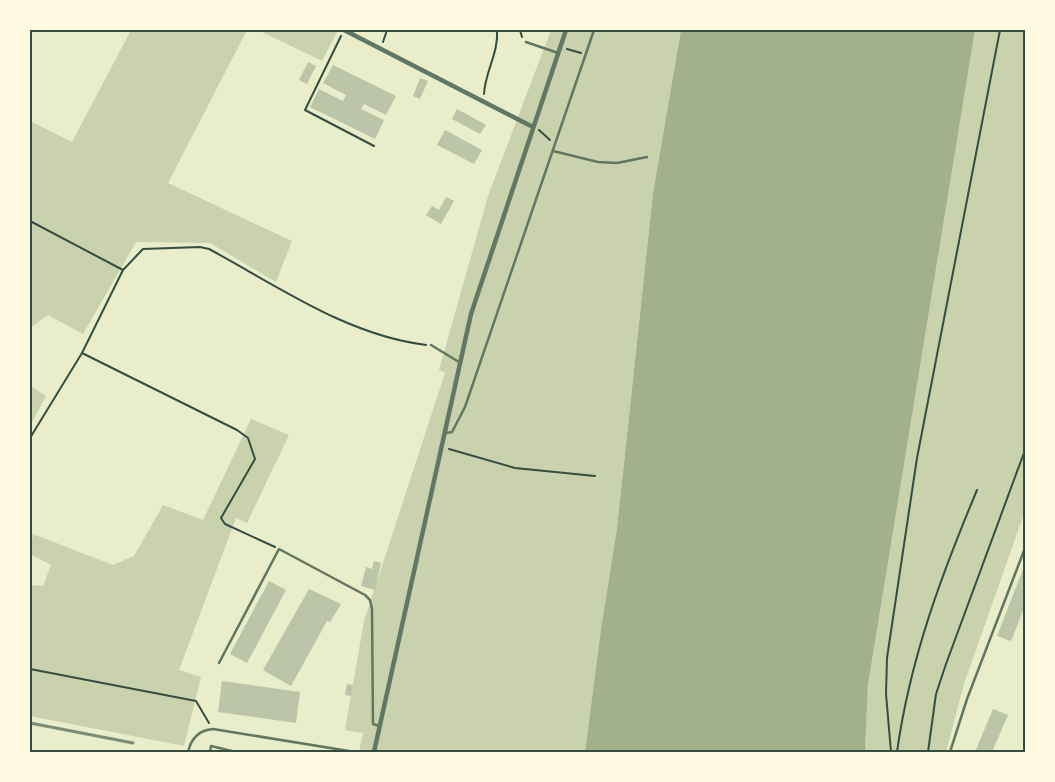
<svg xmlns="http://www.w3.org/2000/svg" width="1055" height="782" viewBox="0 0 1055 782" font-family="'Zilla Slab',serif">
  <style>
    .green { fill: #cad2ad }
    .water { fill: #a3b18a }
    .building { fill: #bcc5a7 }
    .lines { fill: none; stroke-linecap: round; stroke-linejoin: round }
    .path { stroke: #344e41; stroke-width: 2 }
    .service { stroke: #617663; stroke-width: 2.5 }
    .minor { stroke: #617663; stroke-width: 4.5 }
    .rail { stroke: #7c8e77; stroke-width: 3 }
    .neatline { fill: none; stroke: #344e41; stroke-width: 2 }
  </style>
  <rect width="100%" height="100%" fill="#e9edc9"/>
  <!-- green -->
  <g class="green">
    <path d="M 131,30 L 247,30 L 168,183 L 292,241 L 276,282 L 210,243 L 136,242 L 83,334 L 48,315 L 30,328 L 30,121 L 72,142 Z"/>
    <path d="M 258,30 L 338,30 L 322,61 Z"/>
    <path d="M 551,30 L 681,30 L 653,193 L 617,528 L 601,629 L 585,752 L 359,752 L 363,733 L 345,730 L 364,621 L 445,373 L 439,370 L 488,196 Z"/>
    <path d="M 975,30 L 1025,30 L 1025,511 L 964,684 L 946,752 L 865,752 L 868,685 Z"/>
    <path d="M 30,386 L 46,396 L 30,426 Z"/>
    <path d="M 251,419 L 289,435 L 247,523 L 236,518 L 179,670 L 201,677 L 184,746 L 30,716 L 30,585 L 43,586 L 51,565 L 30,554 L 33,534 L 113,565 L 134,556 L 163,505 L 203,520 Z"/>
  </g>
  <!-- water -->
  <path class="water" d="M 681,30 L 975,30 L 868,685 L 865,752 L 585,752 L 601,629 L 617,528 L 653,193 Z"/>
  <!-- building -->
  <g class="building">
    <path d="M 308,62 L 316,66 L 307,84 L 299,80 Z"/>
    <path d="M 333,65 L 396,96 L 386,115 L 364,104 L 361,109 L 384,120 L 375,139 L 310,107 L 319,89 L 343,101 L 346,95 L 323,83 Z"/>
    <path d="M 420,78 L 428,81 L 420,99 L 413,96 Z"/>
    <path d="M 457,109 L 486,125 L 480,134 L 452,119 Z"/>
    <path d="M 445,130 L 482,150 L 474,164 L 437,145 Z"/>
    <path d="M 446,197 L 454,201 L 441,224 L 426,215 L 432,206 L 439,210 Z"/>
    <path d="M 374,561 L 381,563 L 375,590 L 361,586 L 366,567 L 372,569 Z"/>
    <path d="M 1025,564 L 1025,606 L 1011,641 L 997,636 Z"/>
    <path d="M 269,581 L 286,590 L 247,663 L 230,654 Z"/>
    <path d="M 309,589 L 341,604 L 330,622 L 327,621 L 291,686 L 263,670 Z"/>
    <path d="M 222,681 L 300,692 L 296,723 L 218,712 Z"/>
    <path d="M 347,684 L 353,685 L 351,696 L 345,695 Z"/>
    <path d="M 993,709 L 1008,715 L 992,752 L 975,752 Z"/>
  </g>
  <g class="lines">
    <!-- path -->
    <g class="path">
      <path d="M 520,30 L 522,37"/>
      <path d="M 341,36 L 305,110 L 374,146"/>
      <path d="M 383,42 L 387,30"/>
      <path d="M 567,49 L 581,53"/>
      <path d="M 484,94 C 485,72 499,52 497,30"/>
      <path d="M 539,130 L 550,140"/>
      <path d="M 30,221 L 123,270"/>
      <path d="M 82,353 L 123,270 L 143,249 L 200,247 L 209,249 C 278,286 346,335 426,345"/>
      <path d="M 30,438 L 82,353 L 237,430 L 248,438 L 255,459 L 221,518 L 225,524 L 275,547"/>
      <path d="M 449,449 L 515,468 L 595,476"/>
      <path d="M 30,669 L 196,701 L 209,723"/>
      <path d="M 891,752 L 886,694 L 887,658 L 917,458 L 1000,30"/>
      <path d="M 897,752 C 910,659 941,576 977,490"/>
      <path d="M 928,752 L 936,694 L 946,664 L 1025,450"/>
    </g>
    <!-- service -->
    <g class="service">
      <path d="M 526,42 L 558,53"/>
      <path d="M 553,151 L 598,162 L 617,163 L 647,157"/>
      <path d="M 431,345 L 459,362"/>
      <path d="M 446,433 L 452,432 L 465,407 L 594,30"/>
      <path d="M 219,663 L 279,549 L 365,595 L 370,600 L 372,609 L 373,724 L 379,726"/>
      <path d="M 188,752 C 191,739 199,730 213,729 L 355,752"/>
      <path d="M 210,752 L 211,746 L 236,752"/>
      <path d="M 950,752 L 967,699 L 1025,548"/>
    </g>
    <!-- minor -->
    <g class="minor">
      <path d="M 344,30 L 533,127"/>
      <path d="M 374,752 L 471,314 L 566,30"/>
    </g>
    <!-- rail -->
    <path class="rail" d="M 30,723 L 133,743"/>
  </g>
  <!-- border -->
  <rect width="1055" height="782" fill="none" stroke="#fefae0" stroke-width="62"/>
  <rect x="31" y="31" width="993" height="720" class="neatline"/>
</svg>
